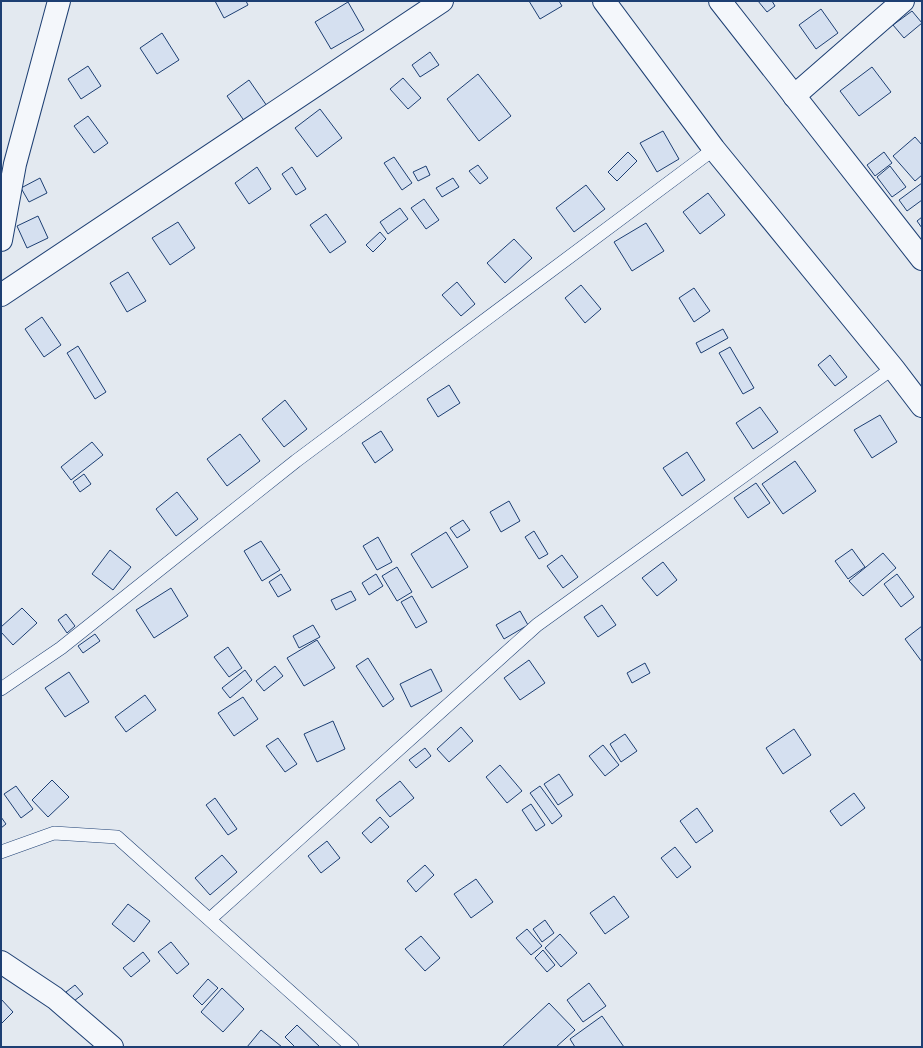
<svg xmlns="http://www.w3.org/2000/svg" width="923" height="1048" viewBox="0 0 923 1048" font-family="Raleway,sans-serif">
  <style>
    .green { fill: #e3e9f0; stroke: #687fa3 }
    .building { fill: #d5e0f0; stroke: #1d3f73 }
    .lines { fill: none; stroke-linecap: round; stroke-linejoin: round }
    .service-casing { stroke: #1d3f73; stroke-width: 14 }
    .minor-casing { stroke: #1d3f73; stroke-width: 24 }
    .service { stroke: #f4f7fb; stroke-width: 13 }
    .minor { stroke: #f4f7fb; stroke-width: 22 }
  </style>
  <rect width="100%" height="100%" fill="#f4f7fb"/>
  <!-- green -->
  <rect class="green" x="1" y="1" width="921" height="1046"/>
  <!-- building -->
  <g class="building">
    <path d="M 215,1 L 246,1 L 248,5 L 224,18 Z"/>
    <path d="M 529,1 L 559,1 L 562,6 L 540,19 Z"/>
    <path d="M 758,1 L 772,1 L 775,6 L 767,12 Z"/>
    <path d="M 348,2 L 364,30 L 331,49 L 315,22 Z"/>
    <path d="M 821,9 L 838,33 L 816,49 L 799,25 Z"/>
    <path d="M 912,11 L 922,23 L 904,38 L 893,25 Z"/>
    <path d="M 162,33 L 179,60 L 157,74 L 140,48 Z"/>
    <path d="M 430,52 L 439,65 L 420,77 L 412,65 Z"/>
    <path d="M 88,66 L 101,86 L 81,99 L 68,79 Z"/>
    <path d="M 872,67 L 891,92 L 859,116 L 840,91 Z"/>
    <path d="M 478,74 L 511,116 L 479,141 L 447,99 Z"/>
    <path d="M 403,78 L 421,98 L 408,109 L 390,89 Z"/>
    <path d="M 249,80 L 267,106 L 245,122 L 227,96 Z"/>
    <path d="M 320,109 L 342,138 L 317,157 L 295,128 Z"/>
    <path d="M 88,116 L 108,143 L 94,153 L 74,126 Z"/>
    <path d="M 663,131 L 679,159 L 657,172 L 640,143 Z"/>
    <path d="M 915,137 L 922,145 L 922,175 L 915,181 L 893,156 Z"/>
    <path d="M 628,152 L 637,161 L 617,181 L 608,172 Z"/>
    <path d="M 884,152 L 892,163 L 875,176 L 867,165 Z"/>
    <path d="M 394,157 L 412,183 L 402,190 L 384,163 Z"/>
    <path d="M 478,165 L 488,178 L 480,184 L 469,171 Z"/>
    <path d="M 426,166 L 430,175 L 418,181 L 413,172 Z"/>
    <path d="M 890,166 L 906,187 L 892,197 L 877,177 Z"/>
    <path d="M 257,167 L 271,189 L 249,204 L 235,183 Z"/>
    <path d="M 292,167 L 306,189 L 296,195 L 282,174 Z"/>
    <path d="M 40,178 L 47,193 L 29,202 L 21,188 Z"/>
    <path d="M 453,178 L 459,187 L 442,197 L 436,188 Z"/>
    <path d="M 922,183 L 922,200 L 907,211 L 899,200 Z"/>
    <path d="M 586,185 L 605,209 L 574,232 L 556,208 Z"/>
    <path d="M 708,193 L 725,215 L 700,234 L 683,212 Z"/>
    <path d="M 424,199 L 439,220 L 426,229 L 411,208 Z"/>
    <path d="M 400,208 L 408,219 L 388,234 L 380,222 Z"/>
    <path d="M 326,214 L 346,242 L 330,253 L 310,225 Z"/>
    <path d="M 38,216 L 48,238 L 27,248 L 17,226 Z"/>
    <path d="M 922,217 L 922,228 L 917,221 Z"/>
    <path d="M 178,222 L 195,248 L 170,265 L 152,238 Z"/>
    <path d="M 646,223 L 664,251 L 632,271 L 614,242 Z"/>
    <path d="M 380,232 L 386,239 L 373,252 L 366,245 Z"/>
    <path d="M 514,239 L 532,258 L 505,283 L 487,263 Z"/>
    <path d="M 128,272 L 146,301 L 127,312 L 110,283 Z"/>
    <path d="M 457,282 L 475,304 L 461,316 L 442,295 Z"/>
    <path d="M 581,285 L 601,309 L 585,323 L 565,298 Z"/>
    <path d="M 694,288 L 710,311 L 694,322 L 679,298 Z"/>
    <path d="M 42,317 L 61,345 L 44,357 L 25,329 Z"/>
    <path d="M 723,329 L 728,338 L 701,353 L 696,343 Z"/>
    <path d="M 78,346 L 106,392 L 95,399 L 67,353 Z"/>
    <path d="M 730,347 L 754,388 L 743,394 L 719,353 Z"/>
    <path d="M 830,355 L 847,377 L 835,386 L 818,365 Z"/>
    <path d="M 449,385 L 460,403 L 438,417 L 427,399 Z"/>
    <path d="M 285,400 L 307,429 L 284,447 L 262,419 Z"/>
    <path d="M 760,407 L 778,432 L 753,449 L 736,423 Z"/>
    <path d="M 880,415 L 897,442 L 872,458 L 854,430 Z"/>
    <path d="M 381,431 L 393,450 L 375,463 L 362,443 Z"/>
    <path d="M 240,434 L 260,461 L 227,486 L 207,459 Z"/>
    <path d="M 92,442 L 103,455 L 71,480 L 61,467 Z"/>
    <path d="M 687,452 L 705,480 L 682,496 L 663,468 Z"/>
    <path d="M 795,461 L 816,491 L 783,514 L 762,484 Z"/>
    <path d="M 84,474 L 91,484 L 80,492 L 73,482 Z"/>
    <path d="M 756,483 L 770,503 L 748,518 L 734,498 Z"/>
    <path d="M 177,492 L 198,519 L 176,536 L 156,509 Z"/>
    <path d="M 509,501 L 520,521 L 501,532 L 490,512 Z"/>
    <path d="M 463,520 L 470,530 L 457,538 L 450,528 Z"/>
    <path d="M 534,531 L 548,554 L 539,559 L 525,537 Z"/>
    <path d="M 446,532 L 468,567 L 432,588 L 411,554 Z"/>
    <path d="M 378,537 L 392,562 L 377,570 L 363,546 Z"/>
    <path d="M 261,541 L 280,570 L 262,581 L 244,551 Z"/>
    <path d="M 852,549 L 865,567 L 848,579 L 835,561 Z"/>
    <path d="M 110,550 L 131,567 L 113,590 L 92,574 Z"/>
    <path d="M 883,553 L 896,568 L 863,596 L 849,581 Z"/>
    <path d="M 562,555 L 578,577 L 563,588 L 547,566 Z"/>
    <path d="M 663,562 L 677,580 L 657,596 L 642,578 Z"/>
    <path d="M 397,567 L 412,592 L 397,601 L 382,576 Z"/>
    <path d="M 281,574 L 291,590 L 278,597 L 269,582 Z"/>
    <path d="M 376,574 L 383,586 L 369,595 L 362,583 Z"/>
    <path d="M 897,574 L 914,597 L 901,607 L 884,584 Z"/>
    <path d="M 171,588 L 188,616 L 154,638 L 136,610 Z"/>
    <path d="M 351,591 L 356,600 L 336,610 L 331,600 Z"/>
    <path d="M 412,596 L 427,622 L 416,628 L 401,602 Z"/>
    <path d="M 602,605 L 616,625 L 598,637 L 584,617 Z"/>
    <path d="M 22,608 L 37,623 L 13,645 L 1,632 L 1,627 Z"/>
    <path d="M 520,611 L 528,625 L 504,639 L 496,625 Z"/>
    <path d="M 66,614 L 75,626 L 67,633 L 58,620 Z"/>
    <path d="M 313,625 L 320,637 L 299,648 L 293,636 Z"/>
    <path d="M 922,626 L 922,662 L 905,639 Z"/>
    <path d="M 95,634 L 100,641 L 83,653 L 78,646 Z"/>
    <path d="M 317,640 L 335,668 L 304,686 L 287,658 Z"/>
    <path d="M 228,647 L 242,668 L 229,677 L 214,657 Z"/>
    <path d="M 368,658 L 394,699 L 383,707 L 356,666 Z"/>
    <path d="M 529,660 L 545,683 L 520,700 L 504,678 Z"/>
    <path d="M 645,663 L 650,673 L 632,683 L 627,673 Z"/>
    <path d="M 275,666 L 283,676 L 264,691 L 256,681 Z"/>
    <path d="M 431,669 L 442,691 L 411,707 L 400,684 Z"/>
    <path d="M 245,670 L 252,680 L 230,698 L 222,688 Z"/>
    <path d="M 69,672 L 89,702 L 65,717 L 45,688 Z"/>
    <path d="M 145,695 L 156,710 L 126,732 L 115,717 Z"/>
    <path d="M 243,697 L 258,719 L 234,736 L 218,713 Z"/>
    <path d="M 333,721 L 345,749 L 317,762 L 304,734 Z"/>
    <path d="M 461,727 L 473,741 L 449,762 L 437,749 Z"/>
    <path d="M 794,729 L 811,755 L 783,774 L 766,748 Z"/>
    <path d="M 625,734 L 637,751 L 621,762 L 610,744 Z"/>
    <path d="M 278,738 L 297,764 L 285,772 L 266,746 Z"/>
    <path d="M 603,745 L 619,765 L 605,776 L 589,756 Z"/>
    <path d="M 425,748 L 431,756 L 416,768 L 409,760 Z"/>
    <path d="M 500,765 L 522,791 L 507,803 L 486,777 Z"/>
    <path d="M 559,774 L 573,795 L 558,805 L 544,784 Z"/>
    <path d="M 52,780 L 69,797 L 48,817 L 32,800 Z"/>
    <path d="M 400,781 L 414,798 L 390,817 L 376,800 Z"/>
    <path d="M 16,786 L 33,809 L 21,818 L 4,794 Z"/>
    <path d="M 540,786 L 562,816 L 552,824 L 530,793 Z"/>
    <path d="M 854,793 L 865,808 L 841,826 L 830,811 Z"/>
    <path d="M 215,798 L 237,829 L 228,835 L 206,805 Z"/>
    <path d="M 531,804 L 545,825 L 536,831 L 522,810 Z"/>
    <path d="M 697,808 L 713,831 L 696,843 L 680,821 Z"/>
    <path d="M 1,817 L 6,824 L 1,828 Z"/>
    <path d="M 380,817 L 389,827 L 371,843 L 362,833 Z"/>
    <path d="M 327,841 L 340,858 L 321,873 L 308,856 Z"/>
    <path d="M 675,847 L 691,867 L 677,878 L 661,858 Z"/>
    <path d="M 222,855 L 237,872 L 210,895 L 195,878 Z"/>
    <path d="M 425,865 L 434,875 L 416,892 L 407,881 Z"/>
    <path d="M 476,879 L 493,902 L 471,918 L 454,894 Z"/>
    <path d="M 614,896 L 629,917 L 605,934 L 590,913 Z"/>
    <path d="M 128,904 L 150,921 L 134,942 L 112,924 Z"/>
    <path d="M 545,920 L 554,933 L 542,942 L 533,929 Z"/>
    <path d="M 527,929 L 542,946 L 531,955 L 516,938 Z"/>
    <path d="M 560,934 L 577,953 L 561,967 L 545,948 Z"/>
    <path d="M 421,936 L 440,958 L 425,971 L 405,949 Z"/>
    <path d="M 171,942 L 189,964 L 177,974 L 158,952 Z"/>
    <path d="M 543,950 L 555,965 L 547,972 L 535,958 Z"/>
    <path d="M 143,952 L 150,961 L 131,977 L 123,968 Z"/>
    <path d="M 208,979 L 218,988 L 202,1005 L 193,996 Z"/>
    <path d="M 589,983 L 606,1006 L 583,1022 L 567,1000 Z"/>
    <path d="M 75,985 L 83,994 L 74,1001 L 66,992 Z"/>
    <path d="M 222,988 L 244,1009 L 223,1032 L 201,1012 Z"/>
    <path d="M 1,999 L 13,1012 L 1,1024 Z"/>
    <path d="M 549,1003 L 575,1030 L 556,1047 L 502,1047 Z"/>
    <path d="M 602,1016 L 624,1047 L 575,1047 L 570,1039 Z"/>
    <path d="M 297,1025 L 320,1047 L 295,1047 L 285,1037 Z"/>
    <path d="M 261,1030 L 282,1047 L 247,1047 Z"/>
  </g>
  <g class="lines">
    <defs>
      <g id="service">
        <path d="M 1,689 L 61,648 L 296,461 L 714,149"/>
        <path d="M 1,852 L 54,833 L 117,837 L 352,1047"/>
        <path d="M 210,919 L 537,625 L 893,368"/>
      </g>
      <g id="minor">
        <path d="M 604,1 L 714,149 L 893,368 L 922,406"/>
        <path d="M 720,1 L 922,259"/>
        <path d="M 794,96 L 903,1"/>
        <path d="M 1,240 L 15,164 L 59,1"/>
        <path d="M 1,295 L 442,1"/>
        <path d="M 1,962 L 55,998 L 112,1047"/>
      </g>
    </defs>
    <!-- service casing -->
    <use href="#service" class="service-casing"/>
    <!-- minor casing -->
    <use href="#minor" class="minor-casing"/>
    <!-- service -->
    <use href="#service" class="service"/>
    <!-- minor -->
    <use href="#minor" class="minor"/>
  </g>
  <!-- border -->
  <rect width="923" height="1048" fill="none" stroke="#1d3f73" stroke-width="4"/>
</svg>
